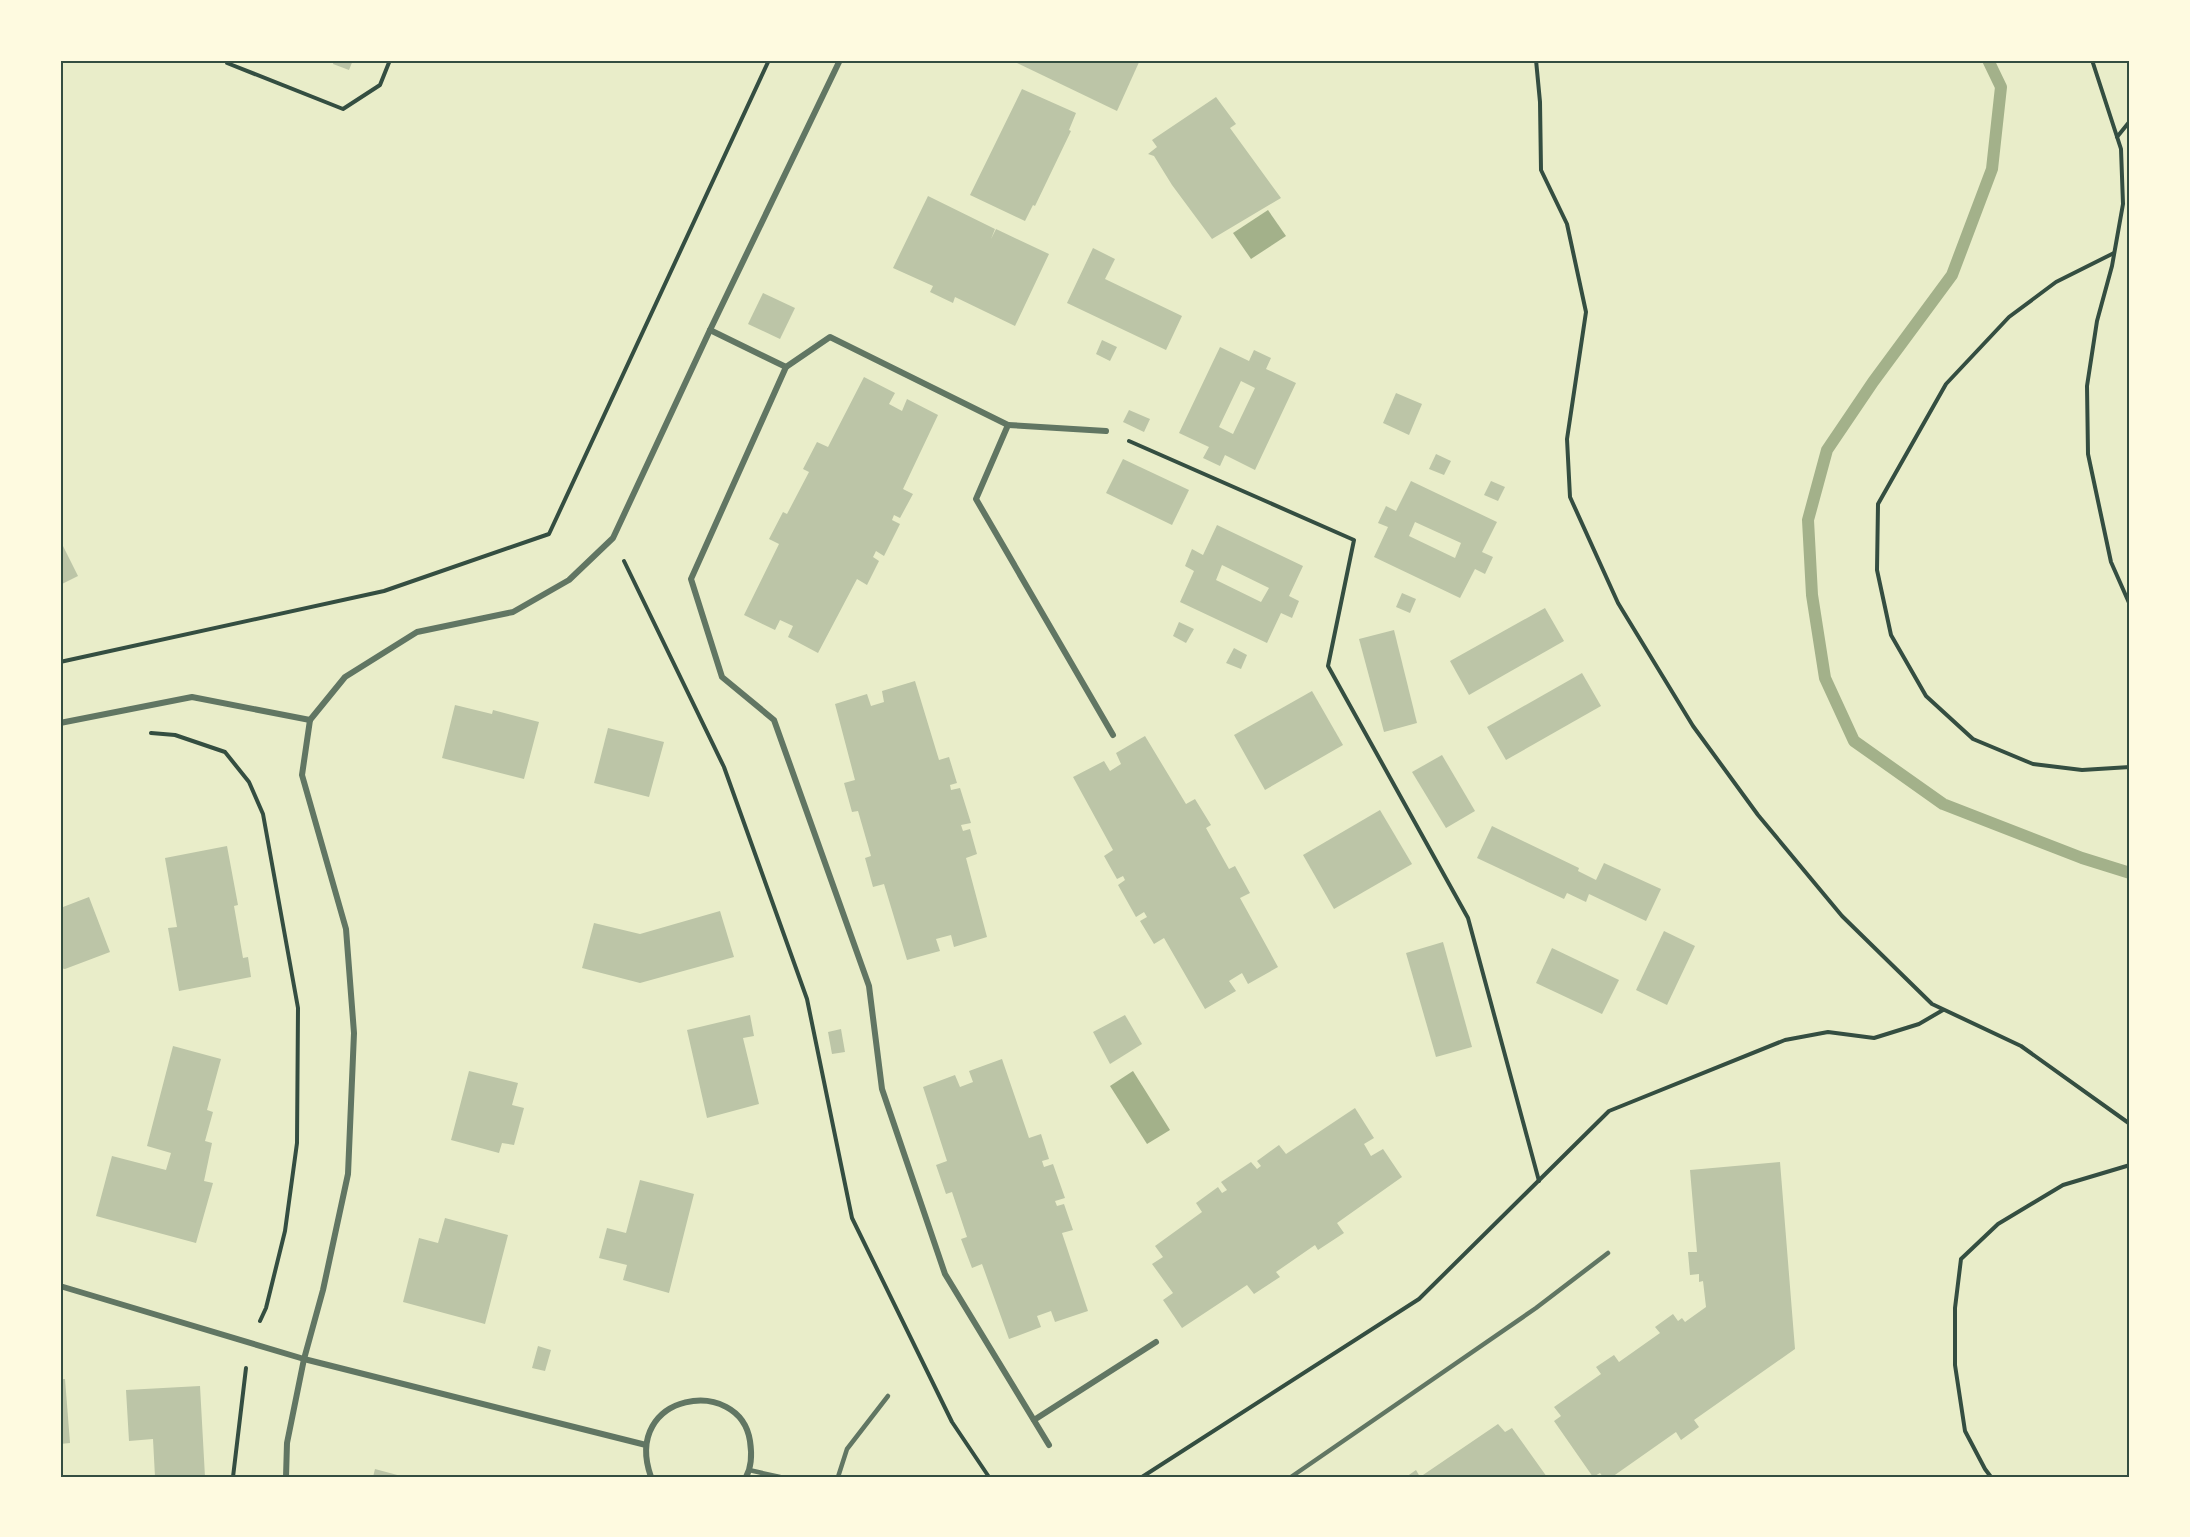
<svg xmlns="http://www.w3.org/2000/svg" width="2190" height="1537" viewBox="0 0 2190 1537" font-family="'Alegreya Sans',sans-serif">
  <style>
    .water { fill: #a3b18a }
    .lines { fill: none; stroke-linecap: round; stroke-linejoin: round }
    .stream { stroke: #a3b18a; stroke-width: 12 }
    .building { fill: #bcc5a7; fill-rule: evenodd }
    .path { stroke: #344e41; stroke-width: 4 }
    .service { stroke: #617663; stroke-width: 4.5 }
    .minor { stroke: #617663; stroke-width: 6 }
    .neatline { fill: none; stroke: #344e41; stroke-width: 2 }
  </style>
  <rect width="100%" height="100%" fill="#e9edc9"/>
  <!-- water -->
  <g class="water">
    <path d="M 1268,210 L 1286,236 L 1251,259 L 1233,233 Z"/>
    <path d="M 1133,1071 L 1170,1130 L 1147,1144 L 1110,1086 Z"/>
  </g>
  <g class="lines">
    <!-- stream -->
    <path class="stream" d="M 1988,60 L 2001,87 L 1992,169 L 1952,275 L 1873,382 L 1827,450 L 1808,520 L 1812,595 L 1825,678 L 1854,741 L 1943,804 L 2082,858 L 2130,873"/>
  </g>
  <!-- building -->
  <g class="building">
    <path d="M 334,60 L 353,60 L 349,70 L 333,64 Z"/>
    <path d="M 1011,60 L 1140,60 L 1117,111 Z"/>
    <path d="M 1022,89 L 1076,113 L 1069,130 L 1071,131 L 1035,206 L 1033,205 L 1025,221 L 970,195 Z"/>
    <path d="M 1216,97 L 1236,124 L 1230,128 L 1281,198 L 1212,239 L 1172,185 L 1154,156 L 1148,154 L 1157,147 L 1152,140 Z"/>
    <path d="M 928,196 L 995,229 L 991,239 L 996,229 L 1049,254 L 1015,326 L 955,297 L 953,303 L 930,292 L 933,286 L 893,268 Z"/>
    <path d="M 1093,248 L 1115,259 L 1105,279 L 1182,316 L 1166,350 L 1067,303 Z"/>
    <path d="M 763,293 L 795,308 L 780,339 L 748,324 Z"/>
    <path d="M 1102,340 L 1117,347 L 1110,361 L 1096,354 Z"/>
    <path d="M 1220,347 L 1249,361 L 1254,350 L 1271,358 L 1266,369 L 1296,383 L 1255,470 L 1225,455 L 1220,466 L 1203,458 L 1209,447 L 1179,433 ZM 1241,381 L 1255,388 L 1233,434 L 1219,427 Z"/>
    <path d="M 864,377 L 895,393 L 889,404 L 902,411 L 907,399 L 938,415 L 903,489 L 913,494 L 900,518 L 894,515 L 892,520 L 900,524 L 884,556 L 876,551 L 873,557 L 879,561 L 867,585 L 857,579 L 818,653 L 788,637 L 793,626 L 780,620 L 775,630 L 744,615 L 779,544 L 769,539 L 783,512 L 787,514 L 809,472 L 803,469 L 817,442 L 828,447 Z"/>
    <path d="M 1396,393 L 1422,404 L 1409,435 L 1383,423 Z"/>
    <path d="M 1129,410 L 1150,419 L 1144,432 L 1123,422 Z"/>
    <path d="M 1436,454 L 1451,461 L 1444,475 L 1429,469 Z"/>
    <path d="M 1123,459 L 1189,490 L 1172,525 L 1106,493 Z"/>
    <path d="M 1411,481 L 1497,522 L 1482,552 L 1493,557 L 1485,574 L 1475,569 L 1460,598 L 1374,557 L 1388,527 L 1378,523 L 1386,506 L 1396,511 ZM 1415,522 L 1461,543 L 1455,558 L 1409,536 Z"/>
    <path d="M 1491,481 L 1505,487 L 1498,501 L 1484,495 Z"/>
    <path d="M 1217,525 L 1303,566 L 1289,596 L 1299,601 L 1292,618 L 1281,613 L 1267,643 L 1180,602 L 1194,571 L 1185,566 L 1192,549 L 1203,555 ZM 1222,565 L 1269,588 L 1261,602 L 1216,580 Z"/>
    <path d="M 60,540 L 78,576 L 60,585 Z"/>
    <path d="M 1402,593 L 1416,599 L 1410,613 L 1396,607 Z"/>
    <path d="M 1545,608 L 1564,641 L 1469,695 L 1450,661 Z"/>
    <path d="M 1179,622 L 1194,629 L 1186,643 L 1173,636 Z"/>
    <path d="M 1394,630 L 1417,723 L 1384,732 L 1359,639 Z"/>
    <path d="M 1234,648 L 1247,655 L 1241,669 L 1226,663 Z"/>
    <path d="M 1582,673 L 1601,706 L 1506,760 L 1487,727 Z"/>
    <path d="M 915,681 L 939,760 L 949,757 L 957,783 L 950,785 L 951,790 L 960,788 L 971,823 L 961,825 L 963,831 L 970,829 L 977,854 L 966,858 L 987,937 L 954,947 L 951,935 L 936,939 L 940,951 L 907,960 L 884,884 L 873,887 L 865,858 L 871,856 L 858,811 L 852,812 L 844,783 L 855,780 L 835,704 L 867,694 L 871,706 L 884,702 L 882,691 Z"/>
    <path d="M 1312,691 L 1343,745 L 1265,790 L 1234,735 Z"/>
    <path d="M 455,705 L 492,714 L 493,710 L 539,722 L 524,779 L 442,758 Z"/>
    <path d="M 608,728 L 664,742 L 649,797 L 594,783 Z"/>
    <path d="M 1145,736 L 1186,804 L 1195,799 L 1211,825 L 1206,828 L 1229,869 L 1235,866 L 1250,893 L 1240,898 L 1278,967 L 1248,984 L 1242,973 L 1229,981 L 1236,991 L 1205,1009 L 1164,938 L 1154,944 L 1140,921 L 1147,917 L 1144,912 L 1136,917 L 1118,885 L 1125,880 L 1123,876 L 1117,879 L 1104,856 L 1113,850 L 1073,777 L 1104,761 L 1110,771 L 1121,764 L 1116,753 Z"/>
    <path d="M 1442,755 L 1475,811 L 1446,828 L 1412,772 Z"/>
    <path d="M 1380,810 L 1412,864 L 1334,909 L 1303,855 Z"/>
    <path d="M 1492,826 L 1579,868 L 1578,871 L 1596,880 L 1604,863 L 1661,889 L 1646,921 L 1589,894 L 1586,902 L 1567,893 L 1564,899 L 1477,858 Z"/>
    <path d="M 227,846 L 238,905 L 234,906 L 243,958 L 248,957 L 251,977 L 179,991 L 168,928 L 177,927 L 165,858 Z"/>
    <path d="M 89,897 L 110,952 L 65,969 L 60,968 L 60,902 L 63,907 Z"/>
    <path d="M 720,911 L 734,957 L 640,983 L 582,968 L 594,923 L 640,934 Z"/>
    <path d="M 1664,931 L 1695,946 L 1667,1005 L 1636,990 Z"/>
    <path d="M 1443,942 L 1472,1047 L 1436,1057 L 1406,953 Z"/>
    <path d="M 1552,948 L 1619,980 L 1602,1014 L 1536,983 Z"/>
    <path d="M 750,1015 L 754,1036 L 743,1038 L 759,1104 L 707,1118 L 687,1030 Z"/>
    <path d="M 1125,1015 L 1142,1044 L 1110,1064 L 1093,1032 Z"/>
    <path d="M 841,1029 L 845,1052 L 832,1054 L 828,1032 Z"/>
    <path d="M 173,1046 L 221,1059 L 207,1110 L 213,1112 L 205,1141 L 212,1143 L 204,1181 L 213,1183 L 196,1243 L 96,1216 L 112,1156 L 166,1170 L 171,1153 L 147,1146 Z"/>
    <path d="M 1002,1059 L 1029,1138 L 1041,1134 L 1049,1159 L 1042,1161 L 1044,1167 L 1053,1164 L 1065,1198 L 1055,1201 L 1057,1206 L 1064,1204 L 1073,1230 L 1062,1233 L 1088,1311 L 1055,1322 L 1051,1311 L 1037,1316 L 1041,1327 L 1009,1339 L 982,1264 L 972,1268 L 961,1239 L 967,1237 L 952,1192 L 946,1194 L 936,1165 L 947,1161 L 923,1087 L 955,1075 L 960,1087 L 973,1082 L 969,1071 Z"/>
    <path d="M 469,1071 L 518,1083 L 512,1105 L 524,1108 L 514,1145 L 502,1143 L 499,1153 L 451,1140 Z"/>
    <path d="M 1355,1108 L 1374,1138 L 1364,1144 L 1371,1156 L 1383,1149 L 1402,1177 L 1337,1223 L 1344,1233 L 1318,1250 L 1315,1245 L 1276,1272 L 1280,1277 L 1254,1294 L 1247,1285 L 1182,1328 L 1163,1300 L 1173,1293 L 1152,1264 L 1163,1257 L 1155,1246 L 1202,1212 L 1196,1203 L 1218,1187 L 1222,1193 L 1227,1190 L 1221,1182 L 1251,1162 L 1257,1169 L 1261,1166 L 1257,1161 L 1279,1145 L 1286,1154 Z"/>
    <path d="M 1780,1162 L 1795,1349 L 1694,1420 L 1699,1427 L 1681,1440 L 1676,1432 L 1612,1477 L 1603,1477 L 1600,1473 L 1593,1477 L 1554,1421 L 1561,1416 L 1554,1407 L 1601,1374 L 1596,1367 L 1614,1355 L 1619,1362 L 1660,1333 L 1655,1327 L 1673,1314 L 1678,1321 L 1682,1318 L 1685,1322 L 1706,1307 L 1703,1281 L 1699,1282 L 1699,1274 L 1690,1275 L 1688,1252 L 1697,1252 L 1690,1170 Z"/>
    <path d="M 640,1180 L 694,1194 L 669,1293 L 623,1280 L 627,1265 L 599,1258 L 607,1228 L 626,1233 Z"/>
    <path d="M 445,1218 L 508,1235 L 485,1324 L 403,1302 L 419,1238 L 438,1243 Z"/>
    <path d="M 538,1346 L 551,1350 L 545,1371 L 532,1368 Z"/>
    <path d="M 60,1379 L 65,1379 L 70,1443 L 60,1444 Z"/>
    <path d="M 200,1386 L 205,1477 L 155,1477 L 153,1439 L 129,1441 L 126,1390 Z"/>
    <path d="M 1498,1424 L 1505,1432 L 1512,1428 L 1547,1477 L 1406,1477 L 1416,1470 L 1420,1477 Z"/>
    <path d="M 375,1469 L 401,1476 L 401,1477 L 373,1477 Z"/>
  </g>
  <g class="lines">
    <!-- path -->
    <g class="path">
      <path d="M 227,60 L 227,63 L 343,109 L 380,85 L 390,60"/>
      <path d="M 1536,60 L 1540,102 L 1541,170 L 1567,224 L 1586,312 L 1567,439 L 1570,497 L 1618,603 L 1693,726 L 1758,815 L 1842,916 L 1932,1004 L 2021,1046 L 2130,1124"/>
      <path d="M 2092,60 L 2121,149 L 2123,204 L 2112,266 L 2097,321 L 2087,386 L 2088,454 L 2111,562 L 2130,605"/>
      <path d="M 2117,137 L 2130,121"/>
      <path d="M 2114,253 L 2056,282 L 2009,317 L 1946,384 L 1878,504 L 1877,570 L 1891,635 L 1926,696 L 1973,739 L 2033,764 L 2082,770 L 2130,767"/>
      <path d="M 1129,441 L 1354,540 L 1328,666 L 1468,918 L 1539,1181"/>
      <path d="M 624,561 L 724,767 L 807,999 L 852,1218 L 952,1422 L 989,1477"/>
      <path d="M 60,662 L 384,591 L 549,534 L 769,60"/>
      <path d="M 151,733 L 175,735 L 225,752 L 249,782 L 263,814 L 298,1008 L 297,1143 L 285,1231 L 266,1308 L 260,1321"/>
      <path d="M 233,1477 L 246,1368"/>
      <path d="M 1142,1477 L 1419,1299 L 1609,1111 L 1785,1040 L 1828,1032 L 1874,1038 L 1919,1024 L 1943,1010"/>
      <path d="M 1991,1477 L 1985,1469 L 1965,1431 L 1955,1365 L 1955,1308 L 1961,1259 L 1998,1224 L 2063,1185 L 2130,1165"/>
    </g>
    <!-- service -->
    <g class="service">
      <path d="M 749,1470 L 780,1477"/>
      <path d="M 838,1477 L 847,1449 L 888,1396"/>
      <path d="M 1291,1477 L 1536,1308 L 1608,1253"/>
    </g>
    <!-- minor -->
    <g class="minor">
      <path d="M 710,330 L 786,367 L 830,337 L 1008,425 L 976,499 L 1113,735"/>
      <path d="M 786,367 L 691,579 L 722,677 L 774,720 L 869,986 L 882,1089 L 945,1274 L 1049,1445"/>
      <path d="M 1008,425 L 1106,431"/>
      <path d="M 310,720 L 345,677 L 417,632 L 513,612 L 569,580 L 613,538 L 710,330 L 840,60"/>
      <path d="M 60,723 L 192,697 L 310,720"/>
      <path d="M 60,1286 L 304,1359 L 646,1445"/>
      <path d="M 1034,1420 L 1156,1342"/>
      <path d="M 286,1477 L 287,1443 L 304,1359 L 323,1290 L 348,1174 L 354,1033 L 346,929 L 302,775 L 310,720"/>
      <path d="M 651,1477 C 621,1392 740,1375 750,1441 C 752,1454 752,1466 746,1477"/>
    </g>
  </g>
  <!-- border -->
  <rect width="2190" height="1537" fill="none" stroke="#fefae0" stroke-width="123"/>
  <rect x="62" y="62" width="2066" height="1414" class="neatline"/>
</svg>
